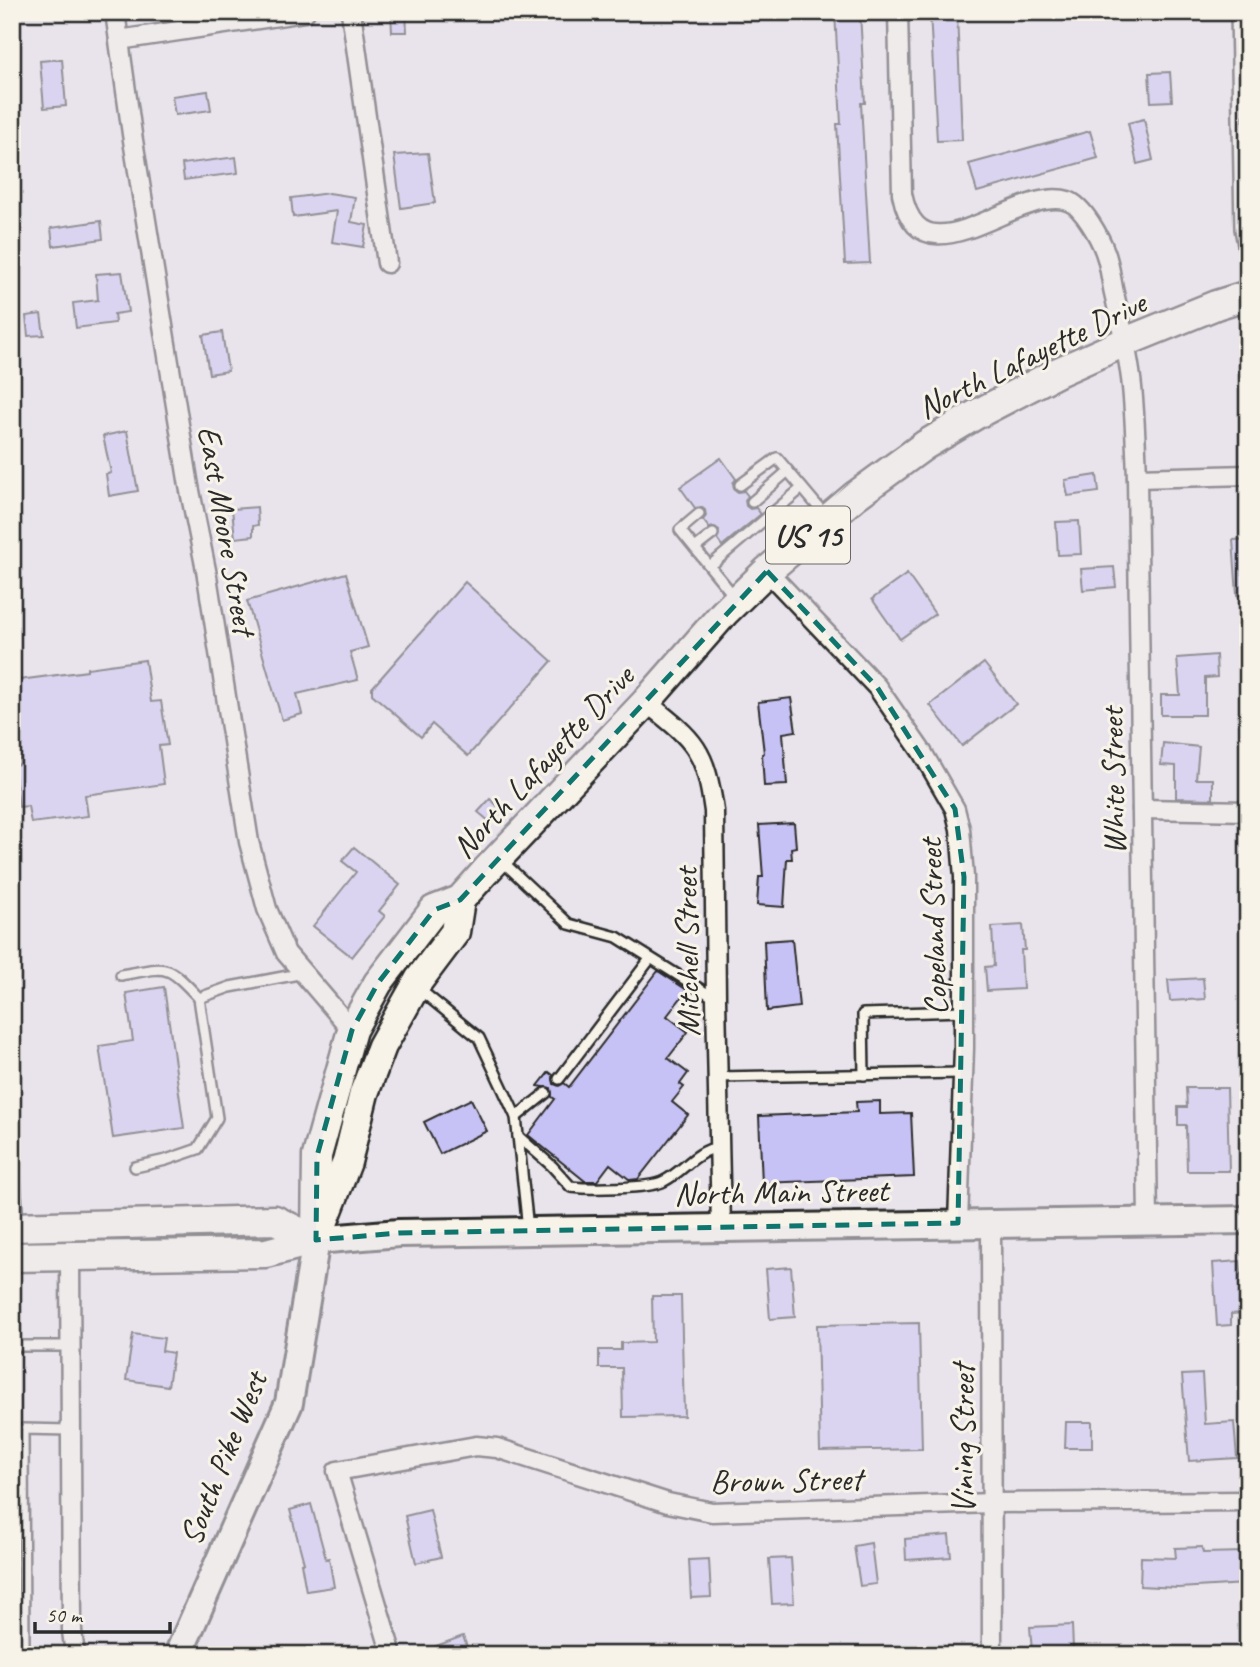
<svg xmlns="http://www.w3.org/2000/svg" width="1260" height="1667" viewBox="0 0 1260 1667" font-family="Caveat,sans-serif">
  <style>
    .building { fill: #c7c2f5; stroke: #2b2b2b; stroke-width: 2 }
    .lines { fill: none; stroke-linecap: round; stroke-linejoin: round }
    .lane-casing { stroke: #2b2b2b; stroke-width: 14 }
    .street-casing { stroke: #2b2b2b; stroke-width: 23 }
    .secondary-casing { stroke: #2b2b2b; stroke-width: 32 }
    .primary-casing { stroke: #2b2b2b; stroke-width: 33 }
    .lane { stroke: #f7f3e8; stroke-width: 9 }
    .street { stroke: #f7f3e8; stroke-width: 18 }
    .secondary { stroke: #f7f3e8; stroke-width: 26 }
    .primary { stroke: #f7f3e8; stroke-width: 28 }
    .marked { fill: none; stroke: #0f766e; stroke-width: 5; stroke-dasharray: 14 9; stroke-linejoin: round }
    .labels { text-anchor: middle; stroke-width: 6; stroke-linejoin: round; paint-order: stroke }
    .shield { fill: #f7f3e8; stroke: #686764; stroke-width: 2 }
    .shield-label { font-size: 32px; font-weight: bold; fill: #2b2b2b }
    .street-label { font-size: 33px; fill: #2b2b2b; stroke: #f7f3e8 }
  </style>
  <rect width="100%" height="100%" fill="#e9e4ec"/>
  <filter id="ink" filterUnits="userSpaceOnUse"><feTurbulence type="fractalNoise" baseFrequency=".0143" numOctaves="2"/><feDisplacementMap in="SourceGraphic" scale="14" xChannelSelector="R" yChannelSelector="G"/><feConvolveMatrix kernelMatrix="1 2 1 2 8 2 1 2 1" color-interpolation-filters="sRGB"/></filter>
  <g filter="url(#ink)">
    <!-- building -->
    <g class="building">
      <path d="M 391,12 L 406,12 L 407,32 L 392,32 Z"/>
      <path d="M 835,12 L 860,12 L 865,103 L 861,103 L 870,263 L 845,264 L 837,124 L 841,124 Z"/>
      <path d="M 930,12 L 957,12 L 962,140 L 937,141 Z"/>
      <path d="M 62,59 L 66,106 L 44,108 L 40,61 Z"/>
      <path d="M 1170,72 L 1172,101 L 1151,102 L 1149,73 Z"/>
      <path d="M 208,91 L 211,110 L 175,115 L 172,96 Z"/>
      <path d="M 1144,119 L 1153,160 L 1137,164 L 1128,123 Z"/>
      <path d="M 1090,131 L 1098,158 L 977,192 L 969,164 Z"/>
      <path d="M 428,153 L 435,203 L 401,208 L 394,155 Z"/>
      <path d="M 236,157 L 238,173 L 184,180 L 182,164 Z"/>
      <path d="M 329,193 L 355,197 L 351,222 L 367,225 L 363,247 L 332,242 L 337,211 L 293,217 L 291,198 Z"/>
      <path d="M 101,221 L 103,239 L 53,246 L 51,228 Z"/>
      <path d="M 122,272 L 128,312 L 114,314 L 115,323 L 76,328 L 73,303 L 98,300 L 96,274 Z"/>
      <path d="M 41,314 L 44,335 L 28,336 L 26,316 Z"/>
      <path d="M 222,332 L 228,371 L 209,374 L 203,335 Z"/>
      <path d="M 127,431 L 138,491 L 109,496 L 106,474 L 111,473 L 103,436 Z"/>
      <path d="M 721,458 L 736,479 L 733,483 L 734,489 L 738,492 L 744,491 L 748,496 L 745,500 L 746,506 L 750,509 L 756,508 L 761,514 L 722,546 L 717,539 L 719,530 L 715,527 L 709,528 L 703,520 L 706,516 L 705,510 L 701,507 L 695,508 L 680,487 Z"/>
      <path d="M 1097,475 L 1099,492 L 1068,496 L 1065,480 Z"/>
      <path d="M 257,507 L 258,525 L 253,526 L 253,536 L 235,538 L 232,509 Z"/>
      <path d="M 1079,521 L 1081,554 L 1058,555 L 1056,522 Z"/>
      <path d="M 1248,539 L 1248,594 L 1237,595 L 1233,540 Z"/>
      <path d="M 1114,567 L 1116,587 L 1083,590 L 1081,569 Z"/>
      <path d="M 346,573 L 368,647 L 350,652 L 358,680 L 297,694 L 302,714 L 282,720 L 247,601 Z"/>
      <path d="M 907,574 L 935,614 L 900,639 L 872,599 Z"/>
      <path d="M 465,582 L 552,661 L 468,756 L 432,724 L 421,737 L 372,694 L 372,688 Z"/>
      <path d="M 1216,655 L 1217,677 L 1205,678 L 1205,715 L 1161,715 L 1161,695 L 1180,695 L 1177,658 Z"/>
      <path d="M 145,660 L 151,702 L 161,701 L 168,745 L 159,746 L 164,784 L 85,795 L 88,816 L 31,823 L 28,806 L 19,807 L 14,765 L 20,764 L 12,707 L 12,681 L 87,671 L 87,668 Z"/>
      <path d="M 984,663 L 1016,704 L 962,746 L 930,705 Z"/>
      <path d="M 791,698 L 796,731 L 783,733 L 787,785 L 764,786 L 762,754 L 764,753 L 758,702 Z"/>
      <path d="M 1163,743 L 1199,747 L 1196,779 L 1213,779 L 1213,799 L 1176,798 L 1176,766 L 1161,765 Z"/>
      <path d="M 490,799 L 501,809 L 490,822 L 478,812 Z"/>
      <path d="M 794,823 L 796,847 L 791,848 L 792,859 L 787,859 L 784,907 L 757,905 L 759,877 L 763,877 L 759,825 Z"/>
      <path d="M 354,847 L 400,885 L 379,911 L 385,916 L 352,957 L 313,926 L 356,872 L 342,861 Z"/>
      <path d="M 1023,925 L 1025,950 L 1021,950 L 1023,989 L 987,991 L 985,967 L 994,966 L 992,927 Z"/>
      <path d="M 792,939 L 799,1007 L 767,1011 L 764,941 Z"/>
      <path d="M 658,971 L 687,990 L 667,1016 L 688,1032 L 668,1058 L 688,1073 L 680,1084 L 684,1087 L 672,1102 L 688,1115 L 638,1179 L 630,1180 L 610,1164 L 597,1181 L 585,1181 L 528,1135 L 555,1099 L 552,1097 L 551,1088 L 538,1086 L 549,1072 L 553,1075 L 554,1084 L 559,1086 L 564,1083 L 569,1087 Z"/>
      <path d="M 1203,978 L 1205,999 L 1170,1001 L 1168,980 Z"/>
      <path d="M 164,987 L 184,1128 L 113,1138 L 99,1046 L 133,1041 L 126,993 Z"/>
      <path d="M 1186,1088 L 1227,1088 L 1229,1171 L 1187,1171 L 1186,1125 L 1178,1125 L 1178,1107 L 1187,1107 Z"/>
      <path d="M 471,1099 L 487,1131 L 440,1154 L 424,1122 Z"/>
      <path d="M 880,1101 L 880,1114 L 911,1113 L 914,1177 L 762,1183 L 759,1116 L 857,1112 L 856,1102 Z"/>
      <path d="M 1240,1261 L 1244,1313 L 1231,1314 L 1231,1325 L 1217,1326 L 1213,1263 Z"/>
      <path d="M 791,1267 L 795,1317 L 770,1319 L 766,1269 Z"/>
      <path d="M 652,1296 L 681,1296 L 684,1416 L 623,1417 L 622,1368 L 599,1368 L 599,1350 L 621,1350 L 621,1343 L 653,1342 Z"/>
      <path d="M 919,1323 L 922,1449 L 820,1451 L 817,1325 Z"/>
      <path d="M 133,1334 L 164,1338 L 162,1351 L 173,1353 L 168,1386 L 126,1380 Z"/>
      <path d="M 1202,1374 L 1205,1424 L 1234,1422 L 1237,1458 L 1189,1461 L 1182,1375 Z"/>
      <path d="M 1066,1422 L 1092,1422 L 1092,1448 L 1065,1448 Z"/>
      <path d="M 311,1504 L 326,1559 L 329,1558 L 334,1587 L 306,1591 L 301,1563 L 304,1563 L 290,1510 Z"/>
      <path d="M 430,1510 L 441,1557 L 416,1563 L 405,1516 Z"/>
      <path d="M 949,1535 L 951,1557 L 906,1560 L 905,1539 Z"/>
      <path d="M 871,1543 L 876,1584 L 860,1586 L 854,1546 Z"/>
      <path d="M 1202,1547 L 1203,1553 L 1245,1552 L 1246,1584 L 1178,1588 L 1140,1586 L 1141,1557 L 1176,1558 L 1175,1548 Z"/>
      <path d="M 791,1558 L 794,1603 L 772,1604 L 769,1559 Z"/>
      <path d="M 709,1559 L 711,1597 L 691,1598 L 689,1560 Z"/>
      <path d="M 1072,1625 L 1073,1648 L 1032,1651 L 1030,1627 Z"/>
      <path d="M 463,1636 L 470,1655 L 418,1655 L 417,1653 Z"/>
    </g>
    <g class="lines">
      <defs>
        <g id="lane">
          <path d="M 1236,12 L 1240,229 L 1248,272"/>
          <path d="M 740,485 L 777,458 L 825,515"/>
          <path d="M 752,502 L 788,471"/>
          <path d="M 699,514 L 680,530 L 734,596"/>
          <path d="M 695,548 L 713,534"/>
          <path d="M 710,566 L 802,488"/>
          <path d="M 502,861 L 569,924 L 617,937 L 716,999"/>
          <path d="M 121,975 C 168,967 165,962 199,998"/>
          <path d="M 419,989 L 479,1038 L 503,1089 L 516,1117 L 528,1229"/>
          <path d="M 864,1075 L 863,1014 L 964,1011"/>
          <path d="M 717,1077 L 963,1073"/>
          <path d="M 559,1079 L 650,959"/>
          <path d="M 516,1117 L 546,1093"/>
          <path d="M 12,1135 L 18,1224"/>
          <path d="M 518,1136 L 552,1166 L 571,1187 C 588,1189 650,1189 664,1181 C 684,1171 695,1151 719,1147"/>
          <path d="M 135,1167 L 166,1160 L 198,1149 L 217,1118 L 199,998 L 230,987 L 304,973"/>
          <path d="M 12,1346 L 70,1346"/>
          <path d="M 24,1655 L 23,1429 L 70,1430"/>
        </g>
        <g id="street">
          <path d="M 115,12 L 132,134 L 189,486 L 206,570 L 249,842 L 267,909 L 286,953 L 352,1030"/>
          <path d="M 351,12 L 387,263"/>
          <path d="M 898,12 L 902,194 C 921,289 1017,184 1068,201 C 1083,206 1100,238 1105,252 C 1110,265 1111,280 1114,293 C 1121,324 1129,356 1132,387 C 1135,417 1136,448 1137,478 L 1148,1221"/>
          <path d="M 119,40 L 305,12"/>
          <path d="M 1137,478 L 1248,475"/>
          <path d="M 767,571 L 877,687 L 922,752 L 955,809 L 960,829 L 964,877 L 964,1048 L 958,1223"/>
          <path d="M 646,702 C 695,741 705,748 714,811 L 716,999 L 721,1227"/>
          <path d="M 1142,809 L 1248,811"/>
          <path d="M 991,1223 L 992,1655"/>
          <path d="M 70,1256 L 72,1631 L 75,1655"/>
          <path d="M 392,1655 L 337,1471 L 476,1446 L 497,1448 L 668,1503 L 712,1512 L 992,1503 L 1248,1501"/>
        </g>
        <path id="secondary" d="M 178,1655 L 289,1403 L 316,1240 L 399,1233 L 1248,1220"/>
        <g id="primary">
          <path d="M 323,1223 L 347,1162 L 364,1093 L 382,1046 L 419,980 L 455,932 L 460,900"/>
          <path d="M 12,1227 L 275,1220 L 316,1240"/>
          <path d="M 316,1240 L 317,1156 L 352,1030 L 378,983 L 434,910 L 460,900 L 485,872 L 646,702 L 724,613 L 767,571 L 855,496 L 925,445 L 977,414 L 1058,372 L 1125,342 L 1216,305 L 1248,295"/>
          <path d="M 12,1257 L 266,1253 L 316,1240"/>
        </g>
      </defs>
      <!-- lane casing -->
      <use href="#lane" class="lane-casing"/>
      <!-- street casing -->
      <use href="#street" class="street-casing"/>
      <!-- secondary casing -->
      <use href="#secondary" class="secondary-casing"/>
      <!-- primary casing -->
      <use href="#primary" class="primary-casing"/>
      <!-- lane -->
      <use href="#lane" class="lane"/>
      <!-- street -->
      <use href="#street" class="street"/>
      <!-- secondary -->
      <use href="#secondary" class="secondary"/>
      <!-- primary -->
      <use href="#primary" class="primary"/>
    </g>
  </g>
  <!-- marked area -->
  <path d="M0 0H1260V1667H0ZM 767,571 L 877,687 L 955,809 L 964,877 L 958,1223 L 399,1233 L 316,1240 L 317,1156 L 352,1030 L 378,983 L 434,910 L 460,900 Z" fill="#e9e4ec" fill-opacity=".55" fill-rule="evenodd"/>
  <path class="marked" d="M 767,571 L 877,687 L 955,809 L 964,877 L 958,1223 L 399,1233 L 316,1240 L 317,1156 L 352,1030 L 378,983 L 434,910 L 460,900 Z"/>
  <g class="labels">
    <!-- shield labels -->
    <rect class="shield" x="766" y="506.5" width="84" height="57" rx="5"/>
    <g class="shield-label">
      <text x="808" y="546">US 15</text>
    </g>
    <!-- street labels -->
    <g class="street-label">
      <text transform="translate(1031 354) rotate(-26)" y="12">North Lafayette Drive</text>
      <text transform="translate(228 530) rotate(80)" y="12">East Moore Street</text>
      <text transform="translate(542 761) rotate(-47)" y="12">North Lafayette Drive</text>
      <text transform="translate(1112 781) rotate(-91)" y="12">White Street</text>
      <text transform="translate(932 927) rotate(-92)" y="12">Copeland Street</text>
      <text transform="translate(686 952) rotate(-91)" y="12">Mitchell Street</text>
      <text transform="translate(781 1191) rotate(-1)" y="12">North Main Street</text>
      <text transform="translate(962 1439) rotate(-90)" y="12">Vining Street</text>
      <text transform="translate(222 1458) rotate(-68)" y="12">South Pike West</text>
      <text transform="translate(786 1479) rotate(-1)" y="12">Brown Street</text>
    </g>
  </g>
  <!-- margin -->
  <rect width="1260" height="1667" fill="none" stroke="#f7f3e8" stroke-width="42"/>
  <rect x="21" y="21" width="1218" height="1625" fill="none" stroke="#2b2b2b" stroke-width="2.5" filter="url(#ink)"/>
  <!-- scale -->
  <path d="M35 1622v10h135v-10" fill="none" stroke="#2b2b2b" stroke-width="3.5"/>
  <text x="46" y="1622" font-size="21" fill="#2b2b2b" stroke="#f7f3e8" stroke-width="5" paint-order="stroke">50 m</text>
</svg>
